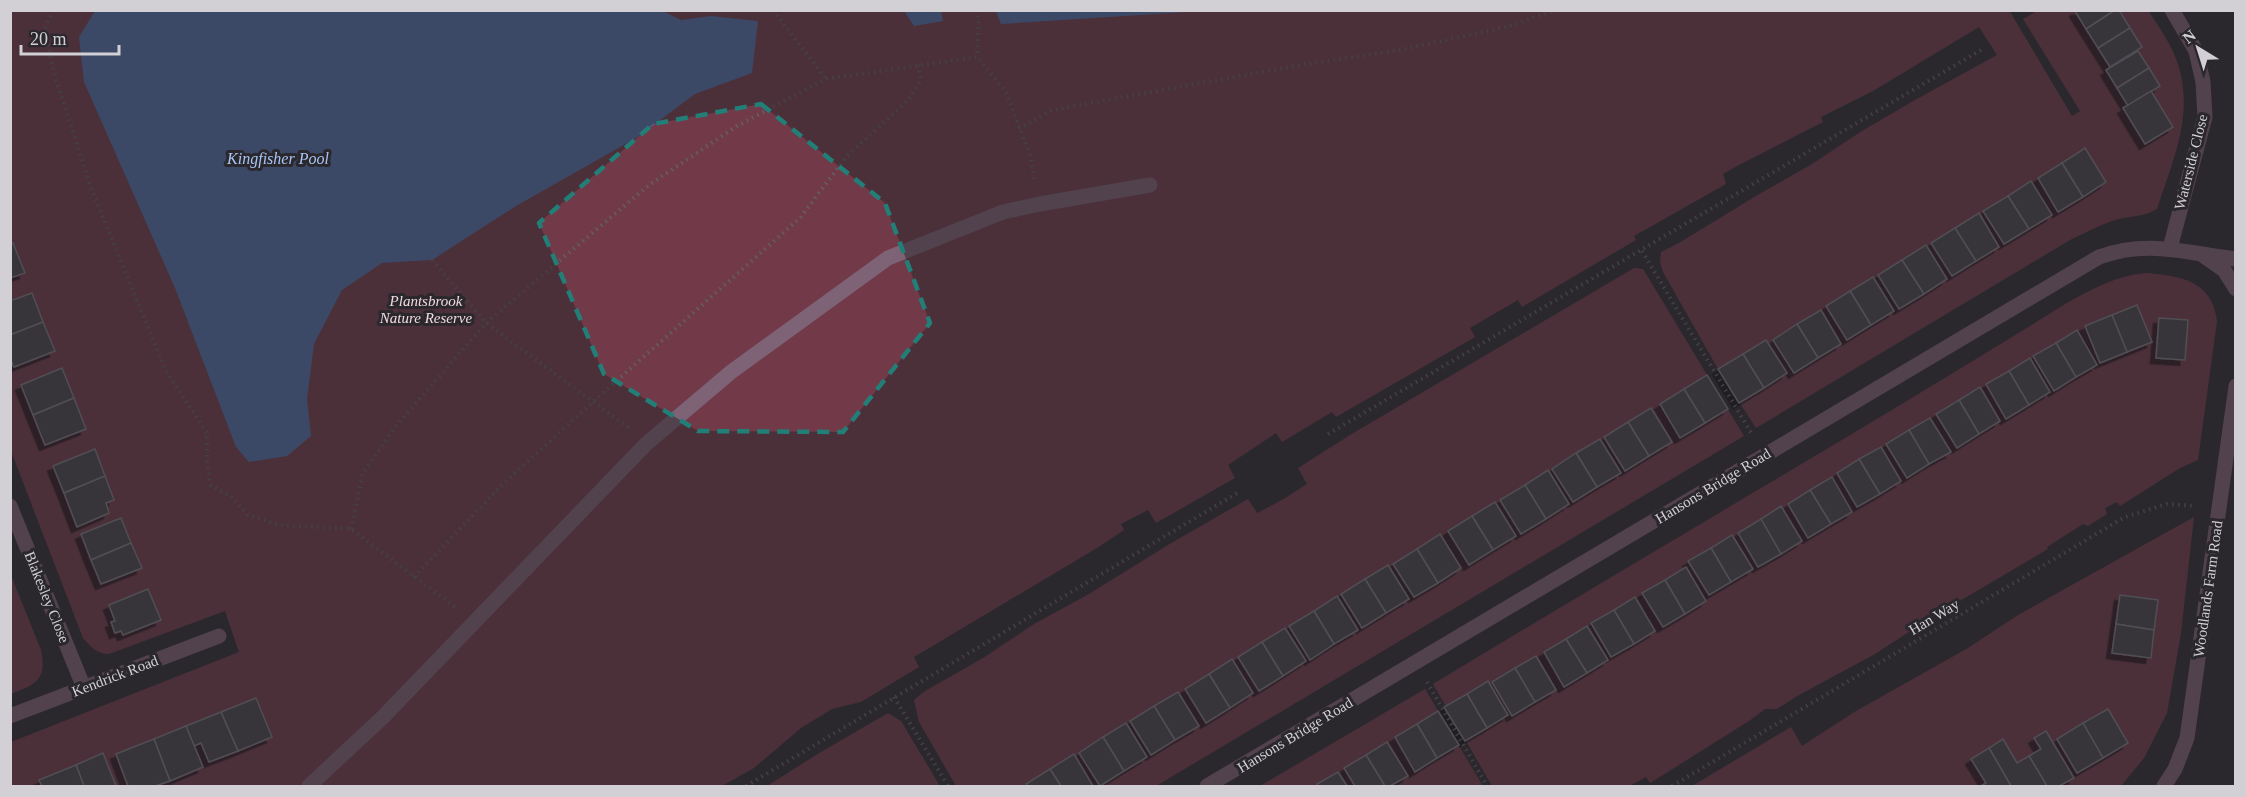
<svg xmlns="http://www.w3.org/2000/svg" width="2246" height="797" viewBox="0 0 2246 797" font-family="Georgia,serif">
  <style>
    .green { fill: #723a49 }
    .water { fill: #4f70aa }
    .building { fill: #44444a; stroke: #7c7b82; stroke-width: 1.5; filter: url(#shadow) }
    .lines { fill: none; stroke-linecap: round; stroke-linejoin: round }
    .path { stroke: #625f64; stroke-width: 4; stroke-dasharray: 1.5 4.5; stroke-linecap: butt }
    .minor { stroke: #7e6275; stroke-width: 15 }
    .marked { fill: none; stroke: #227f78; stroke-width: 4.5; stroke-dasharray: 12 8; stroke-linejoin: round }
    .labels { text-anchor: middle; stroke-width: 6; stroke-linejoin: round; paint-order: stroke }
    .street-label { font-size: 15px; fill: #d2d0d4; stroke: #2b282d }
    .park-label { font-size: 15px; font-style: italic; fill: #f0d9de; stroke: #2b282d }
    .water-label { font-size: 16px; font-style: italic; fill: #a6c4f5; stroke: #2b282d }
  </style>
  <defs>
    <filter id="shadow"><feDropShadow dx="-5.5" dy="5.5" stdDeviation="0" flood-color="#0009"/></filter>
  </defs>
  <rect width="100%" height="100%" fill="#2b282d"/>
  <!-- green -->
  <g class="green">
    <path d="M 2009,10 L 2072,116 L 2080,111 L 2023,19 L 2037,11 L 2148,10 C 2158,26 2170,42 2176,59 C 2196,111 2173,160 2157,209 C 2145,217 2128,216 2115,220 C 2099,225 2085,233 2070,240 L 1756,428 L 1718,369 L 1663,272 L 1660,262 L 1661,252 L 1679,243 L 1756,196 L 1812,164 L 1862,131 L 1915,100 L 1997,55 L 1979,27 L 1873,91 L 1821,117 L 1823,122 L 1737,166 L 1723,174 L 1726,184 L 1634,236 L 1636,240 L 1522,307 L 1518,300 L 1470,328 L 1475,337 L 1336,417 L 1332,412 L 1282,442 L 1276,433 L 1228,465 L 1235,478 L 1156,523 L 1148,510 L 1121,524 L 1124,530 L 1097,548 L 914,657 L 919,667 L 861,702 L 832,709 L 801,728 L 754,768 L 722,786 L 11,786 L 11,742 L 239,652 L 225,611 L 109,654 C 97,654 91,647 83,638 L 11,451 L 11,11 Z"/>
    <path d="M 1634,268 L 1643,269 L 1744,436 L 1156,786 L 956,786 L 919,722 L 914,700 L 925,691 L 983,658 L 1034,624 L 1089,594 L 1168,545 L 1248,499 L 1257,513 L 1282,500 L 1307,484 L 1298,468 L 1350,435 Z"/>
    <path d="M 2146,273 C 2180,276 2212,280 2217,321 L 2198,460 L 2180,468 L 2120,506 L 2117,502 L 2105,508 L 2107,514 L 2088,526 L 2083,524 L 2047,547 L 2048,549 L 1924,622 L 1875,654 L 1799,695 L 1777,709 L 1765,709 L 1749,721 L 1650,783 L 1646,777 L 1629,786 L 1492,786 L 1433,684 C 1644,556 1858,433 2067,303 C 2094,288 2116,276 2146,273 Z"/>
    <path d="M 2194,517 L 2181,633 L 2167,713 L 2144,758 L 2121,786 L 1692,786 L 1791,727 L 1802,746 L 1856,711 L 1968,648 L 2018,615 Z"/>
    <path d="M 10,573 L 41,650 C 47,680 36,684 11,694 Z"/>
    <path d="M 1425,689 L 1483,786 L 1260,786 Z"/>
    <path d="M 888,713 L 901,721 L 940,786 L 767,786 L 816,755 Z"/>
  </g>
  <!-- water -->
  <g class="water">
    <path d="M 95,11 L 661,10 L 681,20 L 711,16 L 758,21 L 752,73 L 695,94 L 636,138 L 516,206 L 432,260 L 382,263 L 342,290 L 314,344 L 307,399 L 311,436 L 287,456 L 249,462 L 236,447 L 175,288 L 84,82 L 79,37 Z"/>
    <path d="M 904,11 L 941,11 L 943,21 L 914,26 Z"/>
    <path d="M 996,11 L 996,10 L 1202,11 L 1001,24 Z"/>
  </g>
  <!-- building -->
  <g class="building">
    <path d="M 2076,10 L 2115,10 L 2086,29 L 2075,11 Z"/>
    <path d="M 2115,10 L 2119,10 L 2130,28 L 2098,48 L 2086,29 Z"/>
    <path d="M 2130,28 L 2142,47 L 2110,67 L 2098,48 Z"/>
    <path d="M 2138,51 L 2149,68 L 2117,88 L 2106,70 Z"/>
    <path d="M 2149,68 L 2160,86 L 2128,106 L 2117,88 Z"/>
    <path d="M 2151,91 L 2173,127 L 2145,144 L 2123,108 Z"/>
    <path d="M 2085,148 L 2106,182 L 2083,197 L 2062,163 Z"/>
    <path d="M 2062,163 L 2083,197 L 2058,212 L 2038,178 Z"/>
    <path d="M 2031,181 L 2052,215 L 2029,229 L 2008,196 Z"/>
    <path d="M 2008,196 L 2029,229 L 2004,244 L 1983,211 Z"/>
    <path d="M 1979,213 L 1999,247 L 1976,261 L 1955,228 Z"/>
    <path d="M 1955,228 L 1976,261 L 1952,276 L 1931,243 Z"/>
    <path d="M 13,243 L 25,273 L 10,278 L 10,244 Z"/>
    <path d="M 1926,245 L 1947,279 L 1924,294 L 1902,260 Z"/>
    <path d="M 1902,260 L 1924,294 L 1899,309 L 1878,275 Z"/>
    <path d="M 1873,277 L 1894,311 L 1871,325 L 1850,291 Z"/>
    <path d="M 1850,291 L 1871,325 L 1847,340 L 1826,306 Z"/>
    <path d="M 32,293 L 43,322 L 10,335 L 10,301 Z"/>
    <path d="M 2137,305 L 2152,342 L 2127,352 L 2112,315 Z"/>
    <path d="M 1821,310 L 1841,344 L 1818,358 L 1797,324 Z"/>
    <path d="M 2112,315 L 2127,352 L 2100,363 L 2085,326 Z"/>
    <path d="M 2159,318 L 2188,320 L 2185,360 L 2156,358 Z"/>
    <path d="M 43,322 L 55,351 L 14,367 L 10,358 L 10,335 Z"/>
    <path d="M 1797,324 L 1818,358 L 1794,373 L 1773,340 Z"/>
    <path d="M 2077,330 L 2097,365 L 2076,377 L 2056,343 Z"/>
    <path d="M 1766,340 L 1787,373 L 1764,388 L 1743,354 Z"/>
    <path d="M 2056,343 L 2076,377 L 2054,391 L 2033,356 Z"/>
    <path d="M 1743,354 L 1764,388 L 1739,403 L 1718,369 Z"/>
    <path d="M 2030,358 L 2050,392 L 2029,405 L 2009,371 Z"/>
    <path d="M 62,368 L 74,398 L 33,415 L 21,385 Z"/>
    <path d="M 2009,371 L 2029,405 L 2006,419 L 1986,384 Z"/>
    <path d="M 1707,375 L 1728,409 L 1705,423 L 1684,389 Z"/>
    <path d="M 1980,387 L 2000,421 L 1979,434 L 1959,400 Z"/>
    <path d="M 1684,389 L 1705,423 L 1680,438 L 1660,404 Z"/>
    <path d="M 74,398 L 86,429 L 45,445 L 33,415 Z"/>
    <path d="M 1959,400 L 1979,434 L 1957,448 L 1936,414 Z"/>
    <path d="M 1651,408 L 1672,442 L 1649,456 L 1628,422 Z"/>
    <path d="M 1930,418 L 1951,452 L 1929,464 L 1909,430 Z"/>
    <path d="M 1628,422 L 1649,456 L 1625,471 L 1604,437 Z"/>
    <path d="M 1909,430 L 1929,464 L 1907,478 L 1886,444 Z"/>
    <path d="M 1600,439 L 1621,473 L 1597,487 L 1576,453 Z"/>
    <path d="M 1881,447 L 1901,481 L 1880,494 L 1859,459 Z"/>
    <path d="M 95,449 L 105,476 L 64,493 L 53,466 Z"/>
    <path d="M 1576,453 L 1597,487 L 1573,502 L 1552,469 Z"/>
    <path d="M 1859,459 L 1880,494 L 1857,507 L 1837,473 Z"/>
    <path d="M 1548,470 L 1569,504 L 1546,519 L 1525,485 Z"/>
    <path d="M 105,476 L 114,500 L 106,503 L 109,513 L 77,527 L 64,493 Z"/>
    <path d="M 1832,477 L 1852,512 L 1831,524 L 1810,490 Z"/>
    <path d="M 1525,485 L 1546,519 L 1521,534 L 1500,500 Z"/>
    <path d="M 1810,490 L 1831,524 L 1808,538 L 1788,504 Z"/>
    <path d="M 1495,502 L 1516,536 L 1493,550 L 1472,516 Z"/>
    <path d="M 1781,506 L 1802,541 L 1781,554 L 1761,519 Z"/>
    <path d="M 1472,516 L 1493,550 L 1469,565 L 1448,531 Z"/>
    <path d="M 121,518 L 131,543 L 91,560 L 81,534 Z"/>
    <path d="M 1761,519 L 1781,554 L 1758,567 L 1738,533 Z"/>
    <path d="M 1440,534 L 1461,568 L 1438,583 L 1417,549 Z"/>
    <path d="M 1732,535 L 1753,569 L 1731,582 L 1711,548 Z"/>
    <path d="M 131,543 L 142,568 L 101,584 L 91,560 Z"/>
    <path d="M 1711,548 L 1731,582 L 1709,595 L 1688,561 Z"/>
    <path d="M 1417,549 L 1438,583 L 1414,597 L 1393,564 Z"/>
    <path d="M 1388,565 L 1409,599 L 1386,613 L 1365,579 Z"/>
    <path d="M 1686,567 L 1706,601 L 1685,614 L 1665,580 Z"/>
    <path d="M 1365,579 L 1386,613 L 1362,628 L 1341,594 Z"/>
    <path d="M 1665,580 L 1685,614 L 1663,627 L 1642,593 Z"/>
    <path d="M 148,589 L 161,620 L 123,635 L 121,631 L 115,633 L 111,622 L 115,621 L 109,605 Z"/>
    <path d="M 2120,595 L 2158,600 L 2154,630 L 2116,624 Z"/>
    <path d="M 1337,596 L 1358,630 L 1334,644 L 1314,611 Z"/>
    <path d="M 1635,597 L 1655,631 L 1634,644 L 1614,610 Z"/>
    <path d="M 1614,610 L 1634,644 L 1611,657 L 1591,623 Z"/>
    <path d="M 1314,611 L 1334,644 L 1310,660 L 1289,626 Z"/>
    <path d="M 2116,624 L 2154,630 L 2151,658 L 2112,653 Z"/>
    <path d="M 1587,626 L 1608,660 L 1587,673 L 1566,639 Z"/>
    <path d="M 1285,628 L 1306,661 L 1283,676 L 1262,642 Z"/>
    <path d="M 1566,639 L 1587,673 L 1564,687 L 1544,652 Z"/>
    <path d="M 1262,642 L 1283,676 L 1259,691 L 1238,657 Z"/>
    <path d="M 1536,656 L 1556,690 L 1535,702 L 1515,668 Z"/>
    <path d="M 1232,659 L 1253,693 L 1230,708 L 1209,674 Z"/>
    <path d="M 1515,668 L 1535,702 L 1512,716 L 1492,682 Z"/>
    <path d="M 1209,674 L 1230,708 L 1206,723 L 1185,689 Z"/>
    <path d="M 1488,681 L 1508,715 L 1487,728 L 1467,694 Z"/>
    <path d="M 1178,692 L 1199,726 L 1175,740 L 1154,706 Z"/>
    <path d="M 1467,694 L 1487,728 L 1465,741 L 1444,707 Z"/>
    <path d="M 256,698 L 272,737 L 238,751 L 221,712 Z"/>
    <path d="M 1154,706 L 1175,740 L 1151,755 L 1130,721 Z"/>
    <path d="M 2108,709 L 2128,743 L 2103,758 L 2083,723 Z"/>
    <path d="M 1438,711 L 1459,745 L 1437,758 L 1417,724 Z"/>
    <path d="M 221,712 L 238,751 L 209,762 L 201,743 L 194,746 L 186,726 Z"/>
    <path d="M 1126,723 L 1147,757 L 1124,771 L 1103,737 Z"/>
    <path d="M 2083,723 L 2103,758 L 2077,773 L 2057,739 Z"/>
    <path d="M 1417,724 L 1437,758 L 1415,772 L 1395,737 Z"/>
    <path d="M 186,726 L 203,767 L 170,781 L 154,739 Z"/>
    <path d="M 2046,731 L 2074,778 L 2059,786 L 2047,786 L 2029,756 L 2041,749 L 2034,738 Z"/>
    <path d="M 1103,737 L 1124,771 L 1100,786 L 1079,753 Z"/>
    <path d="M 154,739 L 170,781 L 155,786 L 128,786 L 116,754 Z"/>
    <path d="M 2003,739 L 2017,763 L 2029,756 L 2047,786 L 2011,786 L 1989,748 Z"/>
    <path d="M 1387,742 L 1408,776 L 1390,786 L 1385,786 L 1366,755 Z"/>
    <path d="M 1989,748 L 2011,786 L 1981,786 L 1986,783 L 1971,759 Z"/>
    <path d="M 103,753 L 116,786 L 84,786 L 76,765 Z"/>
    <path d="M 1074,754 L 1093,786 L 1061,786 L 1050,769 Z"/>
    <path d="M 1366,755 L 1385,786 L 1355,786 L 1344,768 Z"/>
    <path d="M 76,765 L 84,786 L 42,786 L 39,780 Z"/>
    <path d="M 1050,769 L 1061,786 L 1028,786 L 1026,784 Z"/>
    <path d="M 1338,772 L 1347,786 L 1318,786 L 1317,784 Z"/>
  </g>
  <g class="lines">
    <!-- path -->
    <g class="path">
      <path d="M 52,10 L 45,29 L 54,73 L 91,188 L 165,369 L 207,433 L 207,463 L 211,486 L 231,496 L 248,515 L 279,525 L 351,529 L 455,607"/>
      <path d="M 773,10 L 826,79"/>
      <path d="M 976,10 L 979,18 L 977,57"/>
      <path d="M 1019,129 L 1052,110 L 1301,65 L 1400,50 L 1506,27 L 1556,10"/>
      <path d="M 1642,251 L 1753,436"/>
      <path d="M 432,260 L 486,323 L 629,428"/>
      <path d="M 1328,434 L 1981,50"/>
      <path d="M 351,529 L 363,473 L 396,426 L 486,323 L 649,185 L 737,126 L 826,79 L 977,57 L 1006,92 L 1030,155 L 1035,183"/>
      <path d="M 414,577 L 501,486 L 594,401 L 800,218 L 846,157 L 908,100 L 921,80 L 918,65"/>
      <path d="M 1427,682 L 1487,786"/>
      <path d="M 894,697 L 948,786"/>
      <path d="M 746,786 L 1239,492"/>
      <path d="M 1672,786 L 2125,517 L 2167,504 L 2195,506"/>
    </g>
    <!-- minor -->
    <g class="minor">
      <path d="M 2170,248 L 2205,117 L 2203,82 L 2196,51 L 2172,10"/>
      <path d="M 2204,256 L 2224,270 L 2236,289"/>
      <path d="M 10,506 L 84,688"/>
      <path d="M 10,716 L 219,636"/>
      <path d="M 309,786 L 383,717 L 646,444 L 731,372 L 888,258 L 1003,212 L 1040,204 L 1150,185"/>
      <path d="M 1207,786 L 2099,257 C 2148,239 2185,253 2236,259"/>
      <path d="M 2164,786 L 2175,769 L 2187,738 L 2236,386"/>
    </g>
  </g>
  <!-- marked area -->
  <path d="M0 0H2246V797H0ZM 761,104 L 885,203 L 930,323 L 843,432 L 698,431 L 604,374 L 539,223 L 653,124 Z" fill="#2b282d" fill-opacity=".55" fill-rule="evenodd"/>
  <path class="marked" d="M 761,104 L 885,203 L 930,323 L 843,432 L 698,431 L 604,374 L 539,223 L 653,124 Z"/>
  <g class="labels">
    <!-- street labels -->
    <g class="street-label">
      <text transform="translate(2191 162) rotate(-76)" y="5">Waterside Close</text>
      <text transform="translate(1713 486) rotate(-31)" y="5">Hansons Bridge Road</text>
      <text transform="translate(2208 589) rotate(-82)" y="5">Woodlands Farm Road</text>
      <text transform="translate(47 597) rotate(68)" y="5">Blakesley Close</text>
      <text transform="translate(1934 617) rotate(-31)" y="5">Han Way</text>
      <text transform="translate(115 676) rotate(-21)" y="5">Kendrick Road</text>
      <text transform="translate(1295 735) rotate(-31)" y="5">Hansons Bridge Road</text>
    </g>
    <!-- park labels -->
    <g class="park-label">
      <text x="426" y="306">Plantsbrook<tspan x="426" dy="17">Nature Reserve</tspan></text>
    </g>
    <!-- water labels -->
    <g class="water-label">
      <text x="278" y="164">Kingfisher Pool</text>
    </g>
  </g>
  <!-- border -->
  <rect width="2246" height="797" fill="none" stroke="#d2d0d4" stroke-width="24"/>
  <!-- north arrow -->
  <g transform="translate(2198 48) rotate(322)" stroke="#2b282d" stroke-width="4.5" paint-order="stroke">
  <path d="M0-4.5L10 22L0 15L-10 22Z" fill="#d2d0d4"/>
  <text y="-9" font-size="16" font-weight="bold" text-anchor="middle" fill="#d2d0d4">N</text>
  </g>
  <!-- scale -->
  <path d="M21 45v9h98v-9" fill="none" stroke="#d2d0d4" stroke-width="3"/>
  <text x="30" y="45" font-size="18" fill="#d2d0d4" stroke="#2b282d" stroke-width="4.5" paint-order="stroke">20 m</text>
</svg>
